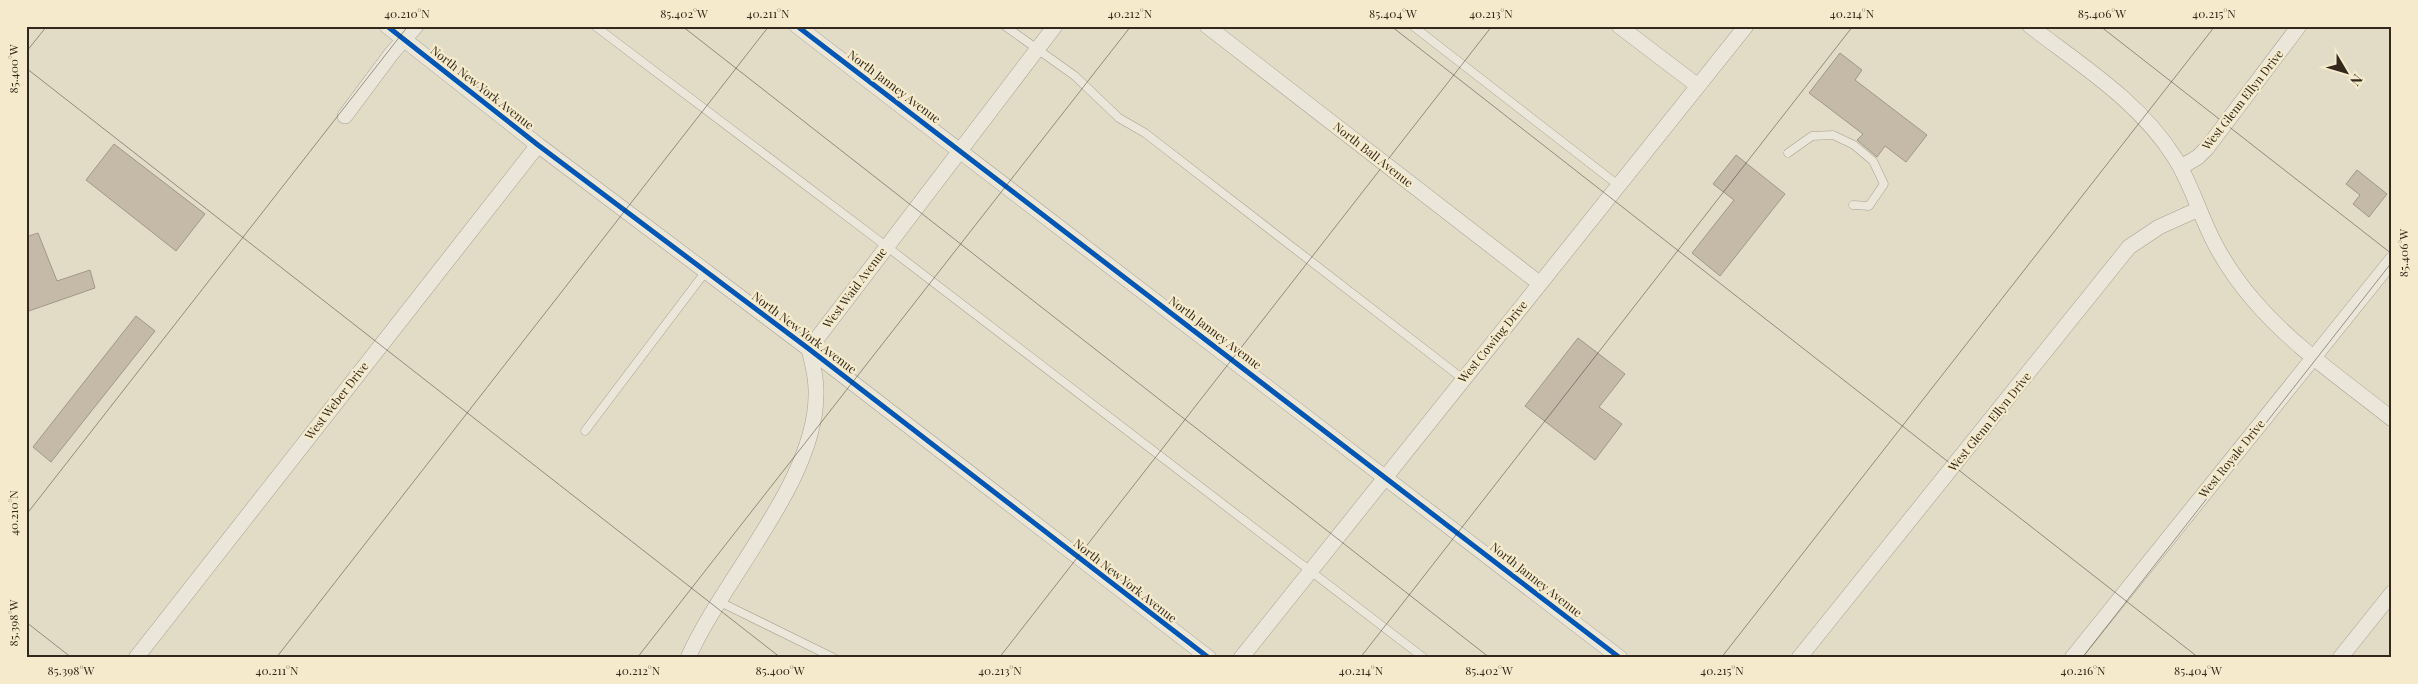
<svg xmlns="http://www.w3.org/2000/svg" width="2418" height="684" viewBox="0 0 2418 684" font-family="'Playfair Display',serif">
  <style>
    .building { fill: #c5baa8; stroke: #a19787 }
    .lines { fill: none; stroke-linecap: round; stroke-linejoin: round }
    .lane-casing { stroke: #a6a091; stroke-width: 9 }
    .street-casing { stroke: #a6a091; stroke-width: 16 }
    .lane { stroke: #eae6d9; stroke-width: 8 }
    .street { stroke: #eae6d9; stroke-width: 15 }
    .cycleway-casing { stroke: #f5ebcc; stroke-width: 8 }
    .cycleway { stroke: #0057b8; stroke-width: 5 }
    .ticks { fill: none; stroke: #33281b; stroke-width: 1; stroke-opacity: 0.45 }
    .labels { text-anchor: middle; stroke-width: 4.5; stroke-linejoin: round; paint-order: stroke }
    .street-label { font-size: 12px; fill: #33281b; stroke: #f5ebcc }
    .neatline { fill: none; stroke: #33281b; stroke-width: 2 }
    .ticks-label { font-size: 12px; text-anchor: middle; fill: #33281b }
  </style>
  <rect width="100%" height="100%" fill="#e2dcc7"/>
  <!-- building -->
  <g class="building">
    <path d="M 1840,53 L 1862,70 L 1855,80 L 1927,135 L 1906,162 L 1885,146 L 1877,157 L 1857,140 L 1863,134 L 1809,93 Z"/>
    <path d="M 114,144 L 205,214 L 176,251 L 86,180 Z"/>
    <path d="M 1736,155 L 1785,194 L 1720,276 L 1692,253 L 1734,200 L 1713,184 Z"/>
    <path d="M 2357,170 L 2387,194 L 2369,217 L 2353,204 L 2360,195 L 2346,184 Z"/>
    <path d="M 38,233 L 57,281 L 90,270 L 95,288 L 26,312 L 26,237 Z"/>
    <path d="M 136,316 L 155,331 L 51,462 L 33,447 Z"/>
    <path d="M 1578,338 L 1625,374 L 1599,407 L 1622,424 L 1595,460 L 1525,406 Z"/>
  </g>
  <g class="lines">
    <defs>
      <g id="lane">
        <path d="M 595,26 L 886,246 L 1424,658"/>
        <path d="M 1005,26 L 1075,76 L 1119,118 L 1145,133 L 1463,379"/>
        <path d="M 1413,26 L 1618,185"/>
        <path d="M 1788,153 L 1812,136 L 1833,135 L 1854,145 L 1873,161 L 1884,184 L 1869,206 L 1853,205"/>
        <path d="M 585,431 L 706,271"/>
        <path d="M 720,602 L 834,658"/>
      </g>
      <g id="street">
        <path d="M 387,26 L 538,145 L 809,349 L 1209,658"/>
        <path d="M 797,26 L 1620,658"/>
        <path d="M 1207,26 L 1539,283"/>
        <path d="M 1619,26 L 1698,86"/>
        <path d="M 2030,26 C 2082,66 2140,102 2175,158 C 2192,185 2200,216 2215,244 C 2226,265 2241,286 2256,303 C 2295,348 2346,382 2392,419"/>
        <path d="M 345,116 L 392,53 L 416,26"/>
        <path d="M 2181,167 L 2198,157 L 2207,148 L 2299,26"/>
        <path d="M 136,658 L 538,145"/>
        <path d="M 688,658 C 723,578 819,478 816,390 C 816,375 812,362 809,349 L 1055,26"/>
        <path d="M 1241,658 L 1746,26"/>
        <path d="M 1799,658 L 2129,247 L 2159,227 L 2199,209"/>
        <path d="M 2072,658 L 2392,260"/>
        <path d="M 2340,658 L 2392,593"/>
      </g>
    </defs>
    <!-- lane casing -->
    <use href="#lane" class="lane-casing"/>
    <!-- street casing -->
    <use href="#street" class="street-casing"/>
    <!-- lane -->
    <use href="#lane" class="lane"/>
    <!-- street -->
    <use href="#street" class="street"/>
    <defs>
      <g id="cycleway">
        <path d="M 387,26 L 538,145 L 809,349 L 1209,658"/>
        <path d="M 797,26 L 1620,658"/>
      </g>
    </defs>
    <!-- cycleway casing -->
    <use href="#cycleway" class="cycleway-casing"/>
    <!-- cycleway -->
    <use href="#cycleway" class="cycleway"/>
  </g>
  <!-- ticks -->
  <path class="ticks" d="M 682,26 L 1490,658M 1391,26 L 2199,658M 2100,26 L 2392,254M 26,52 L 47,26M 26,68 L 781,658M 26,515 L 408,26M 26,622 L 72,658M 276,658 L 769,26M 637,658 L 1131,26M 999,658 L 1492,26M 1360,658 L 1853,26M 1721,658 L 2215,26M 2082,658 L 2392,262"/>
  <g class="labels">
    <!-- street labels -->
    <g class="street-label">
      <text transform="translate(894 87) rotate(37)" y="4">North Janney Avenue</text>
      <text transform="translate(482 88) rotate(38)" y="4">North New York Avenue</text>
      <text transform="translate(2243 100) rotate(-52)" y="4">West Glenn Ellyn Drive</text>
      <text transform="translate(1373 155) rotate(38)" y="4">North Ball Avenue</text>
      <text transform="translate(855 288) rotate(-53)" y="4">West Waid Avenue</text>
      <text transform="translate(804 333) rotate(37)" y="4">North New York Avenue</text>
      <text transform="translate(1215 333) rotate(37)" y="4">North Janney Avenue</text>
      <text transform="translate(1493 342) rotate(-51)" y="4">West Cowing Drive</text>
      <text transform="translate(337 401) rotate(-52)" y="4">West Weber Drive</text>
      <text transform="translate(1990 422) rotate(-51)" y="4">West Glenn Ellyn Drive</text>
      <text transform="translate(2232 459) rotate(-51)" y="4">West Royale Drive</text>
      <text transform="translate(1536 580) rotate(38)" y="4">North Janney Avenue</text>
      <text transform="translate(1125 581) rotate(38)" y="4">North New York Avenue</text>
    </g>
  </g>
  <!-- border -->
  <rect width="2418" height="684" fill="none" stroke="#f5ebcc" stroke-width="55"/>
  <!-- north arrow -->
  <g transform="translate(2346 72) rotate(128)" stroke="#f5ebcc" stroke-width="4" paint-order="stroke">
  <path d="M0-4L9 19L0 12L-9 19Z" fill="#33281b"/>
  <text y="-8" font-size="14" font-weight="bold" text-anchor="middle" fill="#33281b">N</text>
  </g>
  <rect x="28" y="28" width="2362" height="628" class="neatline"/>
  <g class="ticks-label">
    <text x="407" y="18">40.210°N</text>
    <text x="684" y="18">85.402°W</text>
    <text x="768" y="18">40.211°N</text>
    <text x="1130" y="18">40.212°N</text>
    <text x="1393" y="18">85.404°W</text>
    <text x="1491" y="18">40.213°N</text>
    <text x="1852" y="18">40.214°N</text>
    <text x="2102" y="18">85.406°W</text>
    <text x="2214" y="18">40.215°N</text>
    <text transform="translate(14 69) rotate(-90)" y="4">85.400°W</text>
    <text transform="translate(2404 253) rotate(-90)" y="4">85.406°W</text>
    <text transform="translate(14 513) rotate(-90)" y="4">40.210°N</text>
    <text transform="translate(14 623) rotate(-90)" y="4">85.398°W</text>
    <text x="71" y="675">85.398°W</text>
    <text x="277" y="675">40.211°N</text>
    <text x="638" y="675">40.212°N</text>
    <text x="780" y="675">85.400°W</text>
    <text x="1000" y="675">40.213°N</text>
    <text x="1361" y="675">40.214°N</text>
    <text x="1489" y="675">85.402°W</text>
    <text x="1722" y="675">40.215°N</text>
    <text x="2083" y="675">40.216°N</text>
    <text x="2198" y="675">85.404°W</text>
  </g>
</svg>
